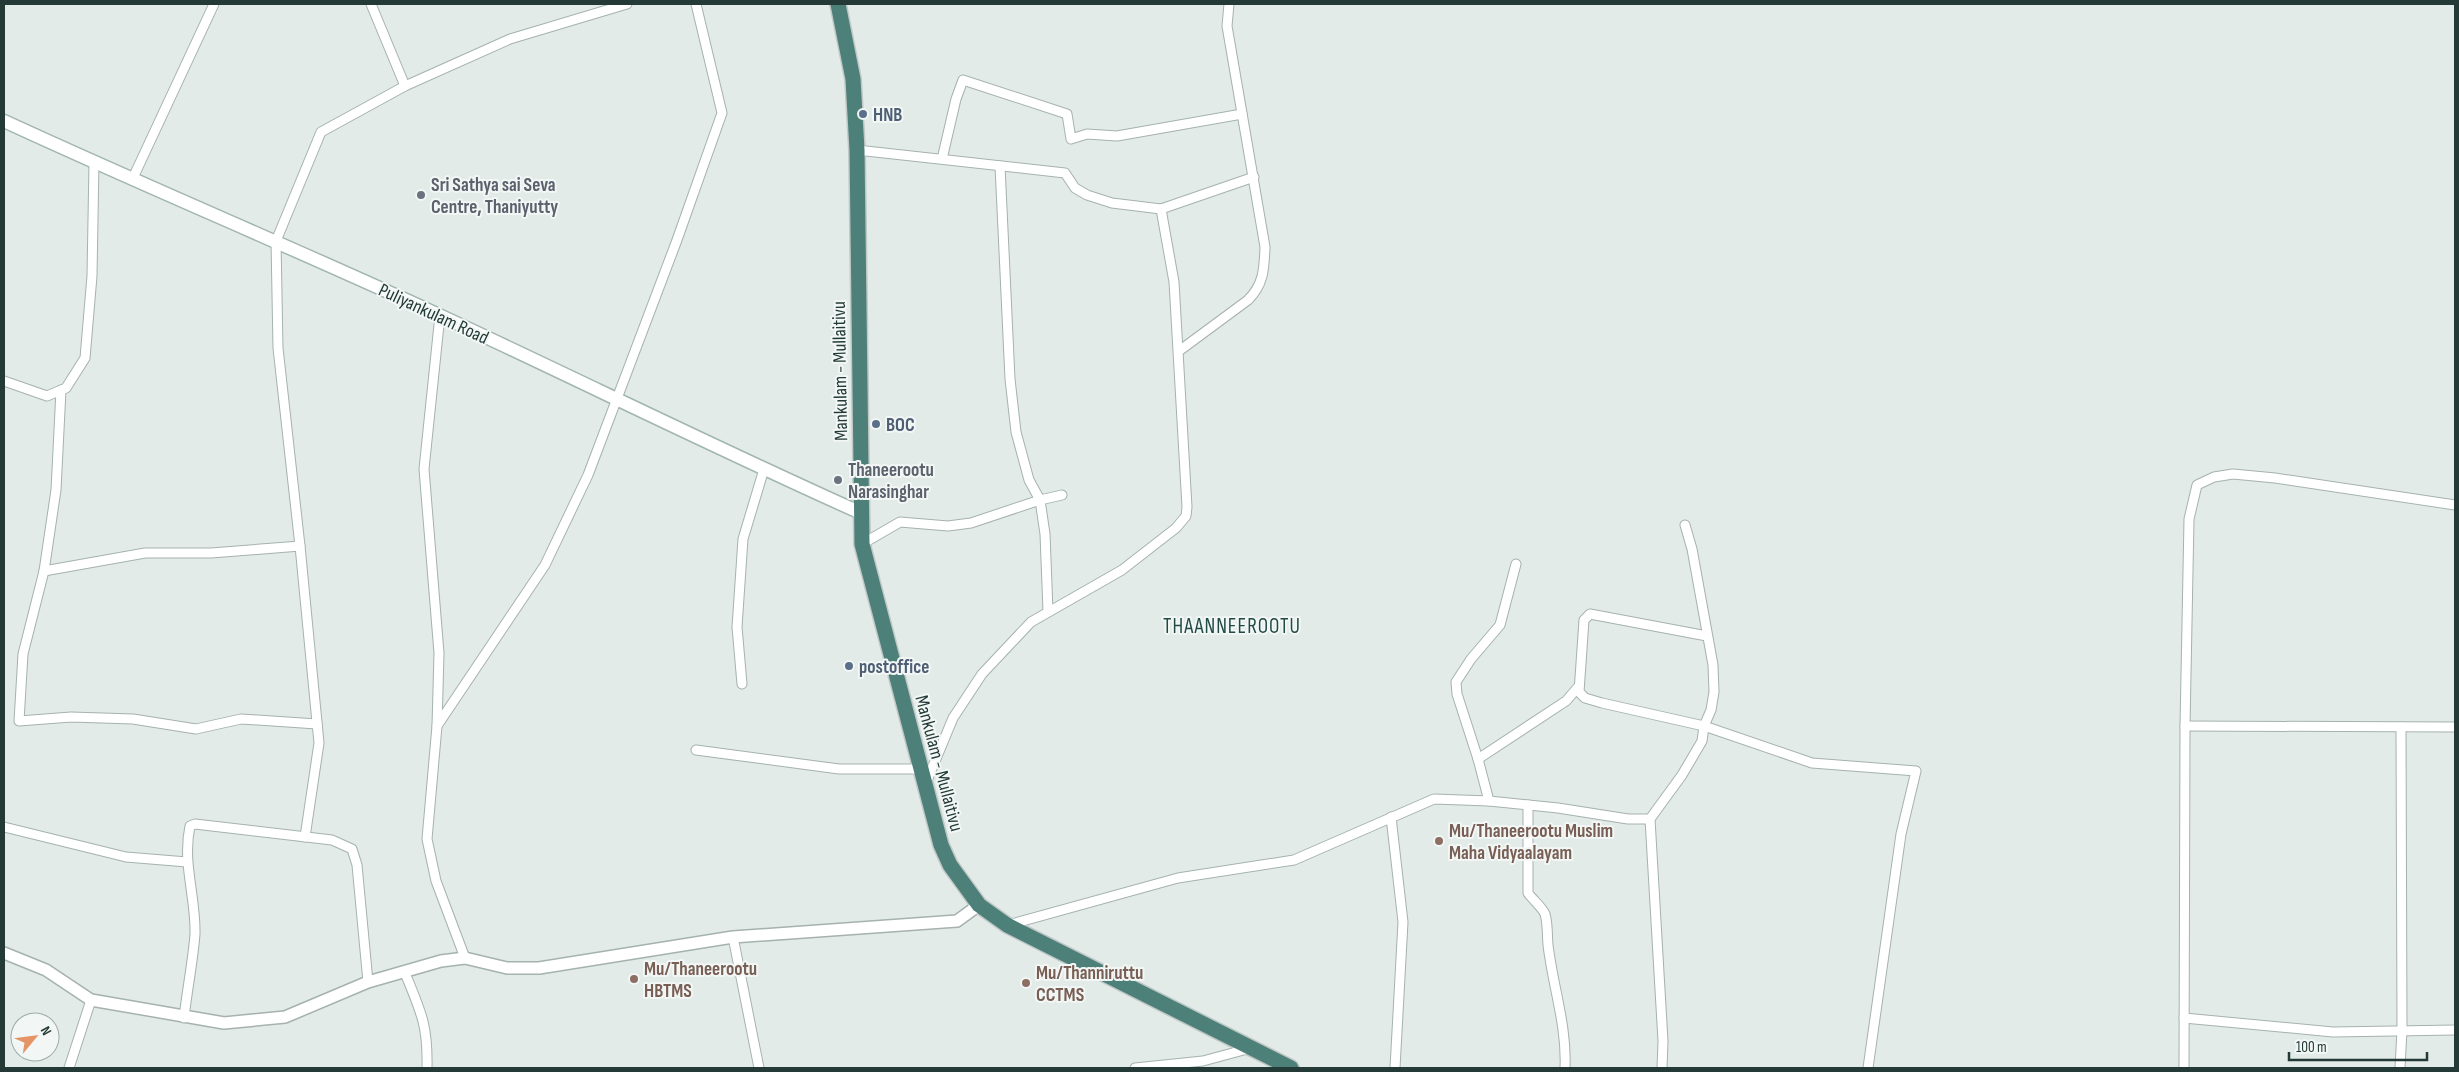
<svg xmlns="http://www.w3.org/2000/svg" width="2459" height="1072" viewBox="0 0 2459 1072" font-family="'Sofia Sans Condensed',sans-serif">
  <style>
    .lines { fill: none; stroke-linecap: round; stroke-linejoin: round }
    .minor-casing { stroke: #a5b2af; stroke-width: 11 }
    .tertiary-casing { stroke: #a5b2af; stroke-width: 14 }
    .secondary-casing { stroke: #a1b5b1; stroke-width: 15 }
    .trunk-casing { stroke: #c1c8c7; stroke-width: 18 }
    .minor { stroke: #fff; stroke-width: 9 }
    .tertiary { stroke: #fff; stroke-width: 11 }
    .secondary { stroke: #fff; stroke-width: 12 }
    .trunk { stroke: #4e807a; stroke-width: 15 }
    .service-dot { fill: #5c6f8a; stroke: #f2f7f5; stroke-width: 2 }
    .worship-dot { fill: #6b7280; stroke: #f2f7f5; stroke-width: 2 }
    .education-dot { fill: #8d6e63; stroke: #f2f7f5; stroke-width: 2 }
    .labels { text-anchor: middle; stroke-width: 4; stroke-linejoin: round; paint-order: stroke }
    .service-label { font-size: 19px; font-weight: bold; fill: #4e5e75; stroke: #f2f7f5; text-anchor: start }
    .worship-label { font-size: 19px; font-weight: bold; fill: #5b616d; stroke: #f2f7f5; text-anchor: start }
    .street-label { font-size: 19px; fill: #233a37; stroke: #f2f7f5 }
    .education-label { font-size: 19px; font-weight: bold; fill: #785e54; stroke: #f2f7f5; text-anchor: start }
    .quarter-label { font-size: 21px; letter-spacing: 1px; fill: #214a45; stroke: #f2f7f5 }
  </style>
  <rect width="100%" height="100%" fill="#e2ebe8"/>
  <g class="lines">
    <defs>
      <g id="minor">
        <path d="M 371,4 L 405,86"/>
        <path d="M 857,150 L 1065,173 L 1075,188 L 1087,195 L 1112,203 L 1161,209 L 1254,177"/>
        <path d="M 942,159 L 956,99 L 963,80 L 1067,114 L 1071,139 L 1087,134 L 1117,136 L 1242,114"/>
        <path d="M 1000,166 L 1010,379 L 1016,432 L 1029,480 L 1040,500 L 1045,534 L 1048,611"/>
        <path d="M 132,180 L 214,4"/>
        <path d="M 440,315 L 424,469 L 439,653 L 437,726 L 427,839 L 436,881 L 465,958"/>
        <path d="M 1179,351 L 1248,300 C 1264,284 1264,269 1265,247 L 1227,26 L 1229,4"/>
        <path d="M 4,381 L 47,396 L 66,388 L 85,358 L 92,276 L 94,163"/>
        <path d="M 61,390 L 56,490 L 44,571 L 145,553 L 211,553 L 300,546"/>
        <path d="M 862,544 L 900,522 L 948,526 L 971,523 L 1040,500 L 1062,495"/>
        <path d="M 44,571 L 23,654 L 19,721 L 71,717 L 133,719 L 196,729 L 241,719 L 317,724"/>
        <path d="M 1707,636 L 1590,614 L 1584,620 L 1579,692 L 1585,698 L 1602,703 L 1704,726 L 1812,763 L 1916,771 L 1901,834 L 1868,1068"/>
        <path d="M 742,684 L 737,627 L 743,539 L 764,469"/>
        <path d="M 437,726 L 545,565 L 588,475 L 677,240 L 722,113 L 696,4"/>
        <path d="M 2185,726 L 2455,727"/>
        <path d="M 696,750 L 839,769 L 920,769"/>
        <path d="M 1478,759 L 1566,701 L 1579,686"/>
        <path d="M 926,783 L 953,718 L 982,674 L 1031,622 L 1122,570 L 1176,528 L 1186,516 L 1187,507 L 1174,282 L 1161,209"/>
        <path d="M 1489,801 L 1478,759 L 1457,694 L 1456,682 L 1471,659 L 1500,625 L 1516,564"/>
        <path d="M 1528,805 L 1528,893 C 1533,900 1542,907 1545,914 C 1548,924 1547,935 1548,945 C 1553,987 1567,1026 1565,1068"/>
        <path d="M 1391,817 L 1403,922 L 1395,1068"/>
        <path d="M 1650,819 L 1663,1041 L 1662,1068"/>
        <path d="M 4,827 L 126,857 L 187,862"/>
        <path d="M 305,837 L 319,743 L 300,546 L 278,348 L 276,241 L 321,132 L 405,86 L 510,39 L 627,4"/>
        <path d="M 1008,925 L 1178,878 L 1294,860 L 1434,799 L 1489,801 L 1558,808 L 1628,819 L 1650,819 L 1682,775 L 1702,741 L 1704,726 L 1711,710 L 1714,692 L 1713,665 L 1692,549 L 1685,525"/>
        <path d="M 733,937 L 759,1068"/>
        <path d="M 405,973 C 421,1012 428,1025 427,1068"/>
        <path d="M 184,1018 C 187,990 193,961 195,934 C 196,897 182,863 190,826 L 195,824 L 332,840 L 352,849 L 357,865 L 368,982"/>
        <path d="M 2184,1018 L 2333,1032 L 2455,1030"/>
        <path d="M 69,1068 L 91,1000"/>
        <path d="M 1135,1068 L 1203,1061 L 1251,1048"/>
        <path d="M 2184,1068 L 2185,726 L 2189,519 L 2197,485 L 2214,477 L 2233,474 L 2275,478 L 2455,505"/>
        <path d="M 2400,1068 L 2402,1030 L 2401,727"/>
      </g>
      <path id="tertiary" d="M 4,953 L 46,970 L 91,1000 L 224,1023 L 285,1017 L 368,982 L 441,961 L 465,958 L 507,968 L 539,968 L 733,937 L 957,921 L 979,905"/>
      <path id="secondary" d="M 4,121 C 149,188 296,249 441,316 C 581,381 720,450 861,513"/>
      <path id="trunk" d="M 838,4 L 853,79 L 857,150 L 862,544 L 941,845 L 950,865 L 979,905 L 1007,925 L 1291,1068"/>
    </defs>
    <!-- minor casing -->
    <use href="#minor" class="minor-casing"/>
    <!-- tertiary casing -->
    <use href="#tertiary" class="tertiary-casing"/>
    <!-- secondary casing -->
    <use href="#secondary" class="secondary-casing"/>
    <!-- trunk casing -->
    <use href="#trunk" class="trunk-casing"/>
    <!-- minor -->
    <use href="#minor" class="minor"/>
    <!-- tertiary -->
    <use href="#tertiary" class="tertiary"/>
    <!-- secondary -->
    <use href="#secondary" class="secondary"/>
    <!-- trunk -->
    <use href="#trunk" class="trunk"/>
  </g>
  <!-- markers -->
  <g class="service-dot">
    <circle cx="863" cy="114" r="5"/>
    <circle cx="876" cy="424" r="5"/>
    <circle cx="849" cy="666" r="5"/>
  </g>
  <g class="worship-dot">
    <circle cx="421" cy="195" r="5"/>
    <circle cx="838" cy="480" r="5"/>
  </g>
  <g class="education-dot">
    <circle cx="1439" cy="841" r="5"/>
    <circle cx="634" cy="979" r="5"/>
    <circle cx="1026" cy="983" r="5"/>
  </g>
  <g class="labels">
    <!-- service labels -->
    <g class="service-label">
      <text x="873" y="121">HNB</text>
      <text x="886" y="431">BOC</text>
      <text x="859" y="673">postoffice</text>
    </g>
    <!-- worship labels -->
    <g class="worship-label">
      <text x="431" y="191">Sri Sathya sai Seva<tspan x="431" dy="22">Centre, Thaniyutty</tspan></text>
      <text x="848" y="476">Thaneerootu<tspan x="848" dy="22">Narasinghar</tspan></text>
    </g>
    <!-- street labels -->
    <g class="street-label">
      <text transform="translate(434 313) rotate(25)" y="7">Puliyankulam Road</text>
      <text transform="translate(839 371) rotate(-91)" y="7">Mankulam - Mullaitivu</text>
      <text transform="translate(940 763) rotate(75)" y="7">Mankulam - Mullaitivu</text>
    </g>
    <!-- education labels -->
    <g class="education-label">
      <text x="1449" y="837">Mu/Thaneerootu Muslim<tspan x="1449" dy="22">Maha Vidyaalayam</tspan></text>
      <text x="644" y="975">Mu/Thaneerootu<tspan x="644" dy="22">HBTMS</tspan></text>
      <text x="1036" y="979">Mu/Thanniruttu<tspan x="1036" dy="22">CCTMS</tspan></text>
    </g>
    <!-- quarter labels -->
    <g class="quarter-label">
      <text x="1232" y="633">THAANNEEROOTU</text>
    </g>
  </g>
  <!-- border -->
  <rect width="2459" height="1072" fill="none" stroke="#233a37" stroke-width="10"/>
  <!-- north arrow -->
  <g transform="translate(35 1037) rotate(61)"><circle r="24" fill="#f2f7f5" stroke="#9faba9"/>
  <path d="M0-4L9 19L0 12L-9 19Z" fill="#e59465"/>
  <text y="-8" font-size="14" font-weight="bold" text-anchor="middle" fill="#233a37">N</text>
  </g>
  <!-- scale -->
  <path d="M2289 1052v8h138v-8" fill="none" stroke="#233a37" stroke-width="2.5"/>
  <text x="2296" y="1052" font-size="15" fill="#233a37" stroke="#f2f7f5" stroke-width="4" paint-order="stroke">100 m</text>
</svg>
